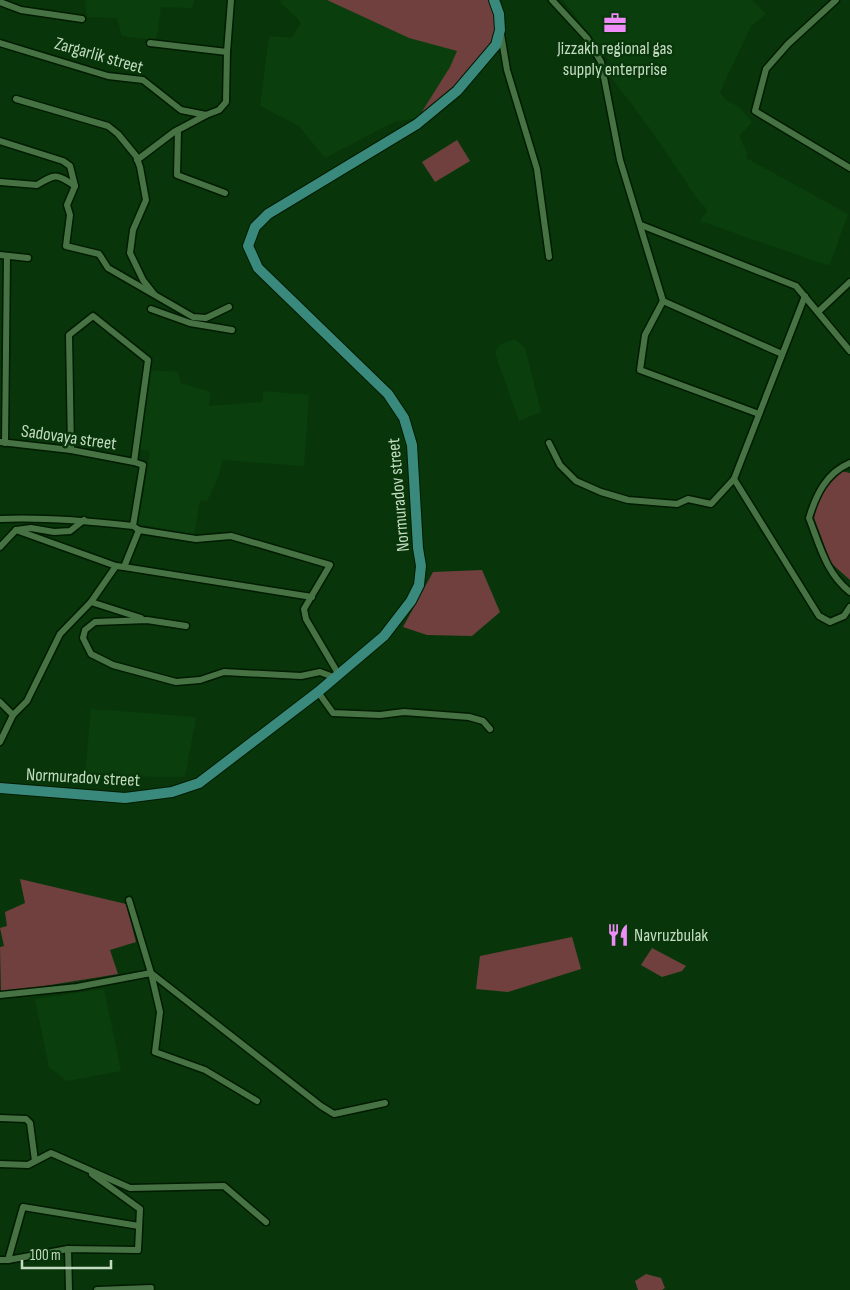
<svg xmlns="http://www.w3.org/2000/svg" width="850" height="1290" viewBox="0 0 850 1290" font-family="'Sofia Sans Condensed',sans-serif">
  <style>
    .built { fill: #0a3f0d }
    .green { fill: #70403e }
    .lines { fill: none; stroke-linecap: round; stroke-linejoin: round }
    .street-casing { stroke: #001b00; stroke-width: 9 }
    .primary-casing { stroke: #001b00; stroke-width: 12 }
    .street { stroke: #467244; stroke-width: 6 }
    .primary { stroke: #39897c; stroke-width: 10 }
    .labels { text-anchor: middle; stroke-width: 5; stroke-linejoin: round; paint-order: stroke }
    .poi-label { font-size: 18px; fill: #c3dbc1; stroke: #08360a }
    .street-label { font-size: 18px; fill: #c3dbc1; stroke: #08360a }
  </style>
  <rect width="100%" height="100%" fill="#08360a"/>
  <!-- built -->
  <g class="built">
    <path d="M 85,0 L 194,0 L 192,8 L 161,7 L 156,40 L 122,36 L 117,18 L 87,17 Z"/>
    <path d="M 281,0 L 327,0 L 409,38 L 457,51 L 450,67 L 418,118 L 394,122 L 325,158 L 299,126 L 260,106 L 269,36 L 292,38 L 301,22 L 280,2 Z"/>
    <path d="M 563,0 L 752,0 L 766,14 L 751,26 L 720,92 L 725,99 L 740,108 L 752,122 L 739,136 L 747,153 L 746,158 L 848,214 L 830,264 L 827,265 L 700,221 L 708,210 L 698,200 L 651,130 L 605,69 L 612,64 Z"/>
    <path d="M 515,339 L 525,348 L 541,412 L 519,421 L 495,353 L 499,345 Z"/>
    <path d="M 150,370 L 178,372 L 181,383 L 210,392 L 209,406 L 263,402 L 263,391 L 309,395 L 304,466 L 223,460 L 217,481 L 207,501 L 200,500 L 194,535 L 138,524 L 150,451 L 140,450 Z"/>
    <path d="M 91,709 L 196,717 L 185,777 L 85,776 Z"/>
    <path d="M 104,989 L 121,1071 L 67,1081 L 49,1067 L 35,999 Z"/>
  </g>
  <!-- green -->
  <g class="green">
    <path d="M 327,0 L 491,0 C 496,10 498,23 494,34 C 486,61 440,99 418,118 L 450,67 L 457,51 L 409,38 Z"/>
    <path d="M 457,140 L 470,161 L 435,182 L 422,162 Z"/>
    <path d="M 841,471 L 850,473 L 850,580 L 831,563 L 814,518 L 818,502 L 825,489 Z"/>
    <path d="M 482,570 L 500,612 L 472,636 L 427,635 L 403,627 L 433,572 Z"/>
    <path d="M 20,879 L 126,904 L 136,942 L 110,950 L 118,974 L 1,993 L 0,947 L 4,946 L 0,928 L 7,926 L 5,912 L 25,903 Z"/>
    <path d="M 572,937 L 581,969 L 508,992 L 476,989 L 480,956 Z"/>
    <path d="M 652,948 L 686,966 L 682,971 L 662,977 L 641,965 Z"/>
    <path d="M 646,1274 L 661,1278 L 665,1288 L 662,1290 L 638,1290 L 635,1281 Z"/>
  </g>
  <g class="lines">
    <defs>
      <g id="street">
        <path d="M 552,0 L 587,38 L 601,62 L 620,160 L 663,301 L 782,354"/>
        <path d="M 836,0 L 788,44 L 766,69 L 755,111 L 850,168"/>
        <path d="M 0,2 L 21,10 L 82,19"/>
        <path d="M 501,34 L 507,70 L 537,169 L 549,257"/>
        <path d="M 0,43 L 108,76 L 143,80 L 181,110 L 206,115 L 219,110 L 226,102 L 227,52 L 231,0"/>
        <path d="M 150,43 L 227,52"/>
        <path d="M 16,99 L 108,126 L 118,134 L 136,156 L 140,167 L 146,200 L 133,230 L 130,253 L 143,280 L 154,294"/>
        <path d="M 178,130 L 177,175 L 225,193"/>
        <path d="M 0,141 L 63,161 L 70,166 L 75,186 L 67,205 L 70,215 L 66,246 L 99,254 L 108,268 L 193,317 L 206,318 L 229,307"/>
        <path d="M 137,160 L 174,132 L 206,115"/>
        <path d="M 0,182 L 37,185 C 55,174 56,173 75,186"/>
        <path d="M 641,225 L 796,286 L 850,351"/>
        <path d="M 0,255 L 28,258"/>
        <path d="M 663,301 L 645,335 L 640,370 L 759,414"/>
        <path d="M 151,309 L 190,323 L 232,330"/>
        <path d="M 818,312 L 850,282"/>
        <path d="M 0,442 L 71,450 L 134,462"/>
        <path d="M 5,443 L 7,257"/>
        <path d="M 549,443 L 560,465 L 576,481 L 601,492 L 628,500 L 677,504 L 688,499 L 711,504 L 734,479 L 805,296"/>
        <path d="M 850,463 C 826,473 816,495 809,518 C 820,546 826,573 850,592"/>
        <path d="M 734,479 L 819,616 L 830,622 L 844,616 L 850,607"/>
        <path d="M 0,519 C 44,517 89,521 133,526 L 143,465 L 134,462 L 148,360 L 93,316 L 69,335 L 71,450"/>
        <path d="M 16,530 L 116,566"/>
        <path d="M 139,530 L 196,539 L 231,536 L 330,565 L 304,609 L 306,619 L 339,675"/>
        <path d="M 0,547 L 16,530 L 31,528 L 54,532 L 70,531 L 84,520"/>
        <path d="M 124,567 L 312,597"/>
        <path d="M 91,602 L 141,618"/>
        <path d="M 186,626 L 147,620 L 95,622 L 85,630 L 83,638 L 91,654 L 113,665 L 176,682 L 200,680 L 224,672 L 301,676 L 320,672 L 336,678"/>
        <path d="M 318,692 L 333,713 L 380,715 L 404,712 L 469,717 L 483,721 L 490,729"/>
        <path d="M 0,702 L 13,715"/>
        <path d="M 0,742 L 13,715 L 27,701 L 60,634 L 91,602 L 116,566 L 124,567 L 139,530 L 136,528"/>
        <path d="M 129,900 L 151,973 L 321,1106 L 334,1114 L 385,1103"/>
        <path d="M 0,995 L 77,987 L 151,973 L 160,1012 L 155,1052 L 205,1070 L 257,1101"/>
        <path d="M 0,1118 L 26,1119 L 30,1123 L 35,1161"/>
        <path d="M 0,1164 L 28,1165 L 51,1153 L 130,1188 L 224,1186 L 266,1222"/>
        <path d="M 68,1249 L 69,1290"/>
        <path d="M 0,1260 L 8,1260 L 23,1207 L 139,1226"/>
        <path d="M 8,1260 L 68,1249 L 138,1250 L 140,1209 L 92,1174"/>
        <path d="M 97,1290 L 151,1288"/>
      </g>
      <path id="primary" d="M 0,788 L 125,798 L 172,792 L 199,783 L 318,692 L 384,636 L 411,601 L 419,585 L 421,566 L 418,548 L 412,445 L 404,418 L 388,394 L 258,268 L 248,246 L 255,227 L 268,214 L 417,124 L 457,91 L 496,45 L 500,30 L 499,14 L 494,0"/>
    </defs>
    <!-- street casing -->
    <use href="#street" class="street-casing"/>
    <!-- primary casing -->
    <use href="#primary" class="primary-casing"/>
    <!-- street -->
    <use href="#street" class="street"/>
    <!-- primary -->
    <use href="#primary" class="primary"/>
  </g>
  <!-- icons -->
  <defs>
    <symbol id="office-bare" viewBox="-9 -9 18 18"><path d="M-6-3h4V-5.5h4V-3h4V5H-6ZM-1-4.5V-3h2v-1.5ZM-6 0V1H6V0Z" fill="#ee8cf8" stroke="#08360a" stroke-width="2.5" paint-order="stroke"/></symbol>
    <symbol id="restaurant-bare" viewBox="-9 -9 18 18"><path d="M-5-6h1v4h1v-4h1v4h1v-4h1v5L-1.5 .5V6h-2V.5L-5-1ZM5-6V6H3V1.5H1.5Q1.5-4 5-6Z" fill="#ee8cf8" stroke="#08360a" stroke-width="2.5" paint-order="stroke"/></symbol>
  </defs>
  <g fill-rule="evenodd">
    <use href="#office-bare" x="599" y="7" width="32" height="32"/>
    <use href="#restaurant-bare" x="602" y="919" width="32" height="32"/>
  </g>
  <g class="labels">
    <!-- poi labels -->
    <g class="poi-label">
      <text x="615" y="54">Jizzakh regional gas<tspan x="615" dy="21">supply enterprise</tspan></text>
      <text x="634" y="941" text-anchor="start">Navruzbulak</text>
    </g>
    <!-- street labels -->
    <g class="street-label">
      <text transform="translate(99 55) rotate(16)" y="6">Zargarlik street</text>
      <text transform="translate(69 437) rotate(8)" y="6">Sadovaya street</text>
      <text transform="translate(398 495) rotate(-95)" y="6">Normuradov street</text>
      <text transform="translate(83 777) rotate(3)" y="6">Normuradov street</text>
    </g>
  </g>
  <!-- scale -->
  <path d="M22 1260v8h89v-8" fill="none" stroke="#c3dbc1" stroke-width="2.5"/>
  <text x="30" y="1260" font-size="15" fill="#c3dbc1" stroke="#08360a" stroke-width="4" paint-order="stroke">100 m</text>
</svg>
